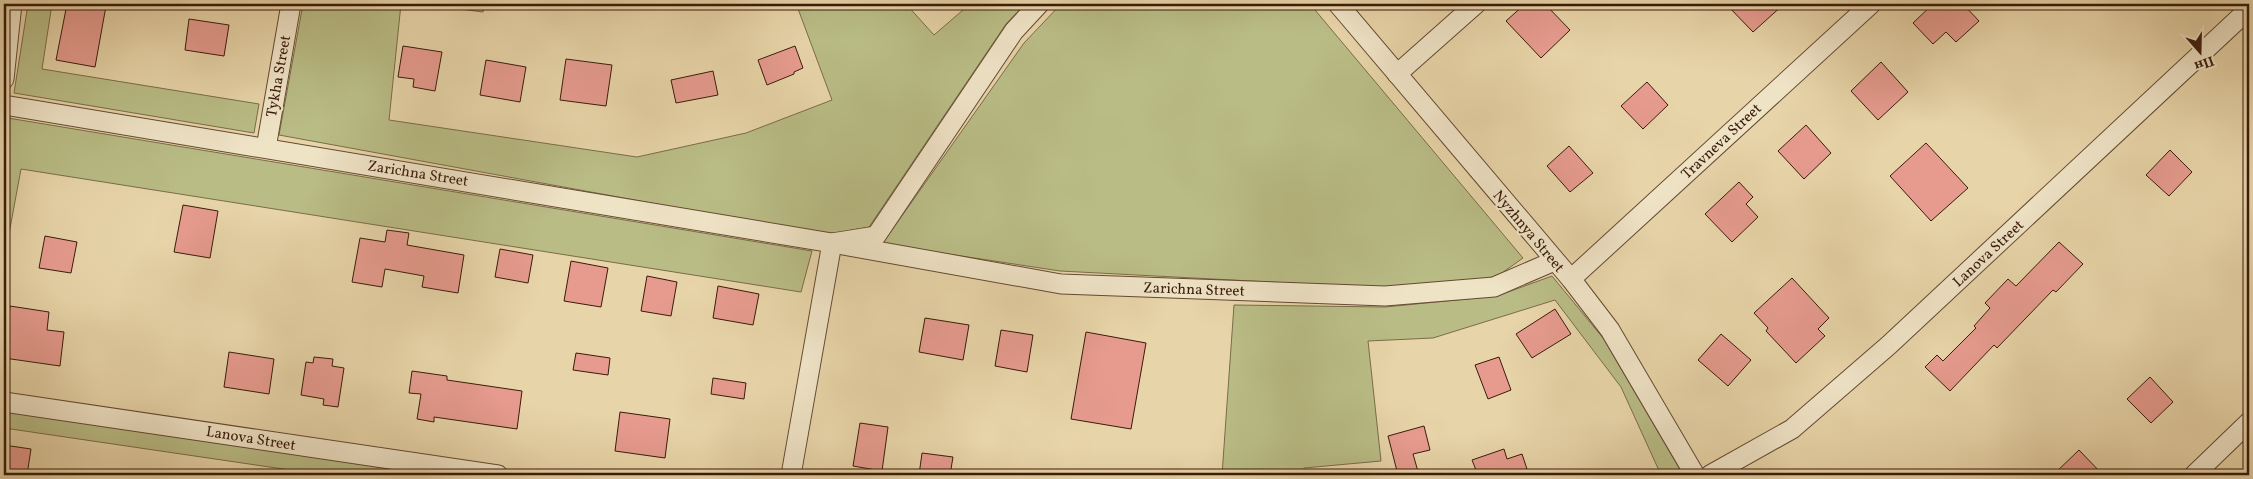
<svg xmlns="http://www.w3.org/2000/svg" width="2253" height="479" viewBox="0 0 2253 479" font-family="Vollkorn,serif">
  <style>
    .green { fill: #b9bc85; stroke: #7a6c48 }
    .building { fill: #e69b8e; stroke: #3a1b0a }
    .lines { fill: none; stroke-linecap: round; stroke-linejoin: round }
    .street-casing { stroke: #654932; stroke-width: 21 }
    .street { stroke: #efe3c6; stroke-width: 19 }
    .labels { text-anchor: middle; stroke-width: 4.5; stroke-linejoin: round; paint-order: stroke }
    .street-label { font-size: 15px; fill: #3a1b0a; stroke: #efe3c6 }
  </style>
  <rect width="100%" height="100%" fill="#e7d4a8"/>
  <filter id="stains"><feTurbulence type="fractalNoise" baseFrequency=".004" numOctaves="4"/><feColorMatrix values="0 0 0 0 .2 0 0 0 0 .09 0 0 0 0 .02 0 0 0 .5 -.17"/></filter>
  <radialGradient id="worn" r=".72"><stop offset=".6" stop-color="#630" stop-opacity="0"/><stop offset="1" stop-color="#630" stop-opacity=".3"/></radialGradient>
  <!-- green -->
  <g class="green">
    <path d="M 28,4 L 52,4 L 42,69 L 259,104 L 254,133 L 14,93 Z"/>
    <path d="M 303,4 L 401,4 L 389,120 L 637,157 L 746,133 L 832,100 L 797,6 L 804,4 L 906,4 L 934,35 L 970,4 L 1025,4 L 1006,24 L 869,227 L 826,235 L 279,135 Z"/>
    <path d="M 421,4 L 485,4 L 483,12 Z"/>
    <path d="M 1061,4 L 1310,4 L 1523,258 L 1492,280 L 1385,288 L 1060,271 L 882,244 L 1024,43 Z"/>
    <path d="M 8,118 L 812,251 L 801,292 L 21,169 L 4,261 L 4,147 Z"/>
    <path d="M 1552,276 L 1603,338 L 1682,473 L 1661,475 L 1621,387 L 1555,300 L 1433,338 L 1368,341 L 1381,461 L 1304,468 L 1304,475 L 1222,475 L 1234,305 L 1385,307 L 1497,296 Z"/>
    <path d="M 4,411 L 433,475 L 324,475 L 4,428 Z"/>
  </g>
  <!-- building -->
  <g class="building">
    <path d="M 67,4 L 106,6 L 95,67 L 56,60 Z"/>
    <path d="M 1525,4 L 1545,4 L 1570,30 L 1541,58 L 1506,21 Z"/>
    <path d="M 1726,4 L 1784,4 L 1753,32 Z"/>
    <path d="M 1933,4 L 1963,4 L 1979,21 L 1956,42 L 1946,32 L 1933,44 L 1913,23 Z"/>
    <path d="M 189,19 L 229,25 L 224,56 L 185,50 Z"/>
    <path d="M 403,46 L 442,52 L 435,91 L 413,87 L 414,79 L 398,77 Z"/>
    <path d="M 795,46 L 803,68 L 794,72 L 794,74 L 767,85 L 758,60 Z"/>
    <path d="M 566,59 L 612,65 L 606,106 L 560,100 Z"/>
    <path d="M 486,60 L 526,67 L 520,102 L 480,95 Z"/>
    <path d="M 1881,62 L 1908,92 L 1878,120 L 1851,91 Z"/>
    <path d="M 713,71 L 718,95 L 676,103 L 671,80 Z"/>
    <path d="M 1647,82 L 1668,105 L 1643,129 L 1621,106 Z"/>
    <path d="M 1806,125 L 1831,153 L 1804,179 L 1778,151 Z"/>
    <path d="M 1926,143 L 1968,188 L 1931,221 L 1890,176 Z"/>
    <path d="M 1569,146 L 1593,173 L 1570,192 L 1547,166 Z"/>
    <path d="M 2170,150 L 2192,172 L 2169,196 L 2146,175 Z"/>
    <path d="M 1739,182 L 1753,197 L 1746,204 L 1758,217 L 1732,242 L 1705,214 Z"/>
    <path d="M 183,205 L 218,211 L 210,258 L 174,252 Z"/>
    <path d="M 387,230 L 409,233 L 407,245 L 464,255 L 458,293 L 422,287 L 424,276 L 385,269 L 382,287 L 352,282 L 360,238 L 385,242 Z"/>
    <path d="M 45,236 L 77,242 L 71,273 L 39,268 Z"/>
    <path d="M 2059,242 L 2083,264 L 2056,292 L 2053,290 L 1997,348 L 1994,345 L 1950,391 L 1925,367 L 1937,355 L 1943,361 L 1976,328 L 1974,326 L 1990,308 L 1985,303 L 2008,279 L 2016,286 Z"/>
    <path d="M 500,249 L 533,255 L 528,283 L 495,277 Z"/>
    <path d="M 571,261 L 608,268 L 601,307 L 564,301 Z"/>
    <path d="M 647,276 L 677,282 L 671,316 L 641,311 Z"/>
    <path d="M 1792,278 L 1829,318 L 1818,329 L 1825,336 L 1796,363 L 1766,331 L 1768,328 L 1754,313 Z"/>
    <path d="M 718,286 L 759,294 L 753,325 L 713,318 Z"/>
    <path d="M 10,306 L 49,312 L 47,330 L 64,332 L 60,366 L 4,358 Z"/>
    <path d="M 1555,309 L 1571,334 L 1532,358 L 1516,334 Z"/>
    <path d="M 925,318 L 969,325 L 963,360 L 919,352 Z"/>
    <path d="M 1001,330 L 1033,335 L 1027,372 L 995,366 Z"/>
    <path d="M 1086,332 L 1146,343 L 1131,429 L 1071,419 Z"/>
    <path d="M 1721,334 L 1751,360 L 1728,386 L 1698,360 Z"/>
    <path d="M 229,352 L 274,359 L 269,394 L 224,387 Z"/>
    <path d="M 576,353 L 610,358 L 608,375 L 573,370 Z"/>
    <path d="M 314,357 L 333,359 L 332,366 L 344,368 L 338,407 L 323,405 L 324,399 L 301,395 L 306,362 L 313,363 Z"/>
    <path d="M 1499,357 L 1511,390 L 1488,399 L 1475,365 Z"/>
    <path d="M 412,371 L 447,376 L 447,380 L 522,391 L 517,429 L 434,417 L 434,422 L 417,419 L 421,394 L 409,393 Z"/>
    <path d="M 2150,377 L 2173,402 L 2151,423 L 2127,399 Z"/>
    <path d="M 713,378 L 746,383 L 744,399 L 711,394 Z"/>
    <path d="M 620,412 L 670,419 L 665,458 L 615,451 Z"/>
    <path d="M 860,423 L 888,427 L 882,471 L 853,466 Z"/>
    <path d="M 1424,426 L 1430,450 L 1413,454 L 1419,475 L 1398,475 L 1388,436 Z"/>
    <path d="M 4,445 L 31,449 L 27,475 L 4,475 Z"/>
    <path d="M 1504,449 L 1507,459 L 1522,454 L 1529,475 L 1468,475 L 1468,472 L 1476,470 L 1472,460 Z"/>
    <path d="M 2079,450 L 2103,475 L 2053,475 Z"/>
    <path d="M 922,453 L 953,457 L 950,475 L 919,475 Z"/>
  </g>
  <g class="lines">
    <defs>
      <g id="street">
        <path d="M 1338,4 L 1571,279 L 1610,330 L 1695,475"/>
        <path d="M 1397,74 L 1476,4"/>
        <path d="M 4,79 L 12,4"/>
        <path d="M 4,105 L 832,243 L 1061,284 L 1385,296 L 1494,287 L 1554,261"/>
        <path d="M 266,148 L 291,4"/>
        <path d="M 1571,279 L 1871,4"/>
        <path d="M 4,402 L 498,475"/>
        <path d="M 791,475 L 832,243 L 876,236 L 1014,31 L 1039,4"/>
        <path d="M 1710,475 L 1792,429 L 1889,345 L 2249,9"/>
        <path d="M 2194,475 L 2249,422"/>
      </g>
    </defs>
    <!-- street casing -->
    <use href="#street" class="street-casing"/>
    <!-- street -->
    <use href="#street" class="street"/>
  </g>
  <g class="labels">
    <!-- street labels -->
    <g class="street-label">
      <text transform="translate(278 76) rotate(-80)" y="5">Tykha Street</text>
      <text transform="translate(1721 141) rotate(-43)" y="5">Travneva Street</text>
      <text transform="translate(418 173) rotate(9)" y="5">Zarichna Street</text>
      <text transform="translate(1529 231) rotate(50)" y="5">Nyzhnya Street</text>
      <text transform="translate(1988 253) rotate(-43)" y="5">Lanova Street</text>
      <text transform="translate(1194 289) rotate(2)" y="5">Zarichna Street</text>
      <text transform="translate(251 438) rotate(9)" y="5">Lanova Street</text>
    </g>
  </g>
  <!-- margin -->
  <rect width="2253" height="479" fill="none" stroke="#e7d4a8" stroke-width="20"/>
  <rect x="5" y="5" width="2243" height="469" fill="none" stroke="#3a1b0a" stroke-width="2.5"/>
  <rect x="10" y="10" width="2233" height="459" fill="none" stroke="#3a1b0a"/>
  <!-- north arrow -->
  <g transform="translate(2200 52) rotate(160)" stroke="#efe3c6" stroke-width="4" paint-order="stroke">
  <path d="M0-4L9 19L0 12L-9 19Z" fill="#3a1b0a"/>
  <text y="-8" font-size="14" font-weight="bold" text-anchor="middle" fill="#3a1b0a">Пн</text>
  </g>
  <rect width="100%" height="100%" filter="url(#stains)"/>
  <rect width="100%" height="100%" fill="url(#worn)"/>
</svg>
